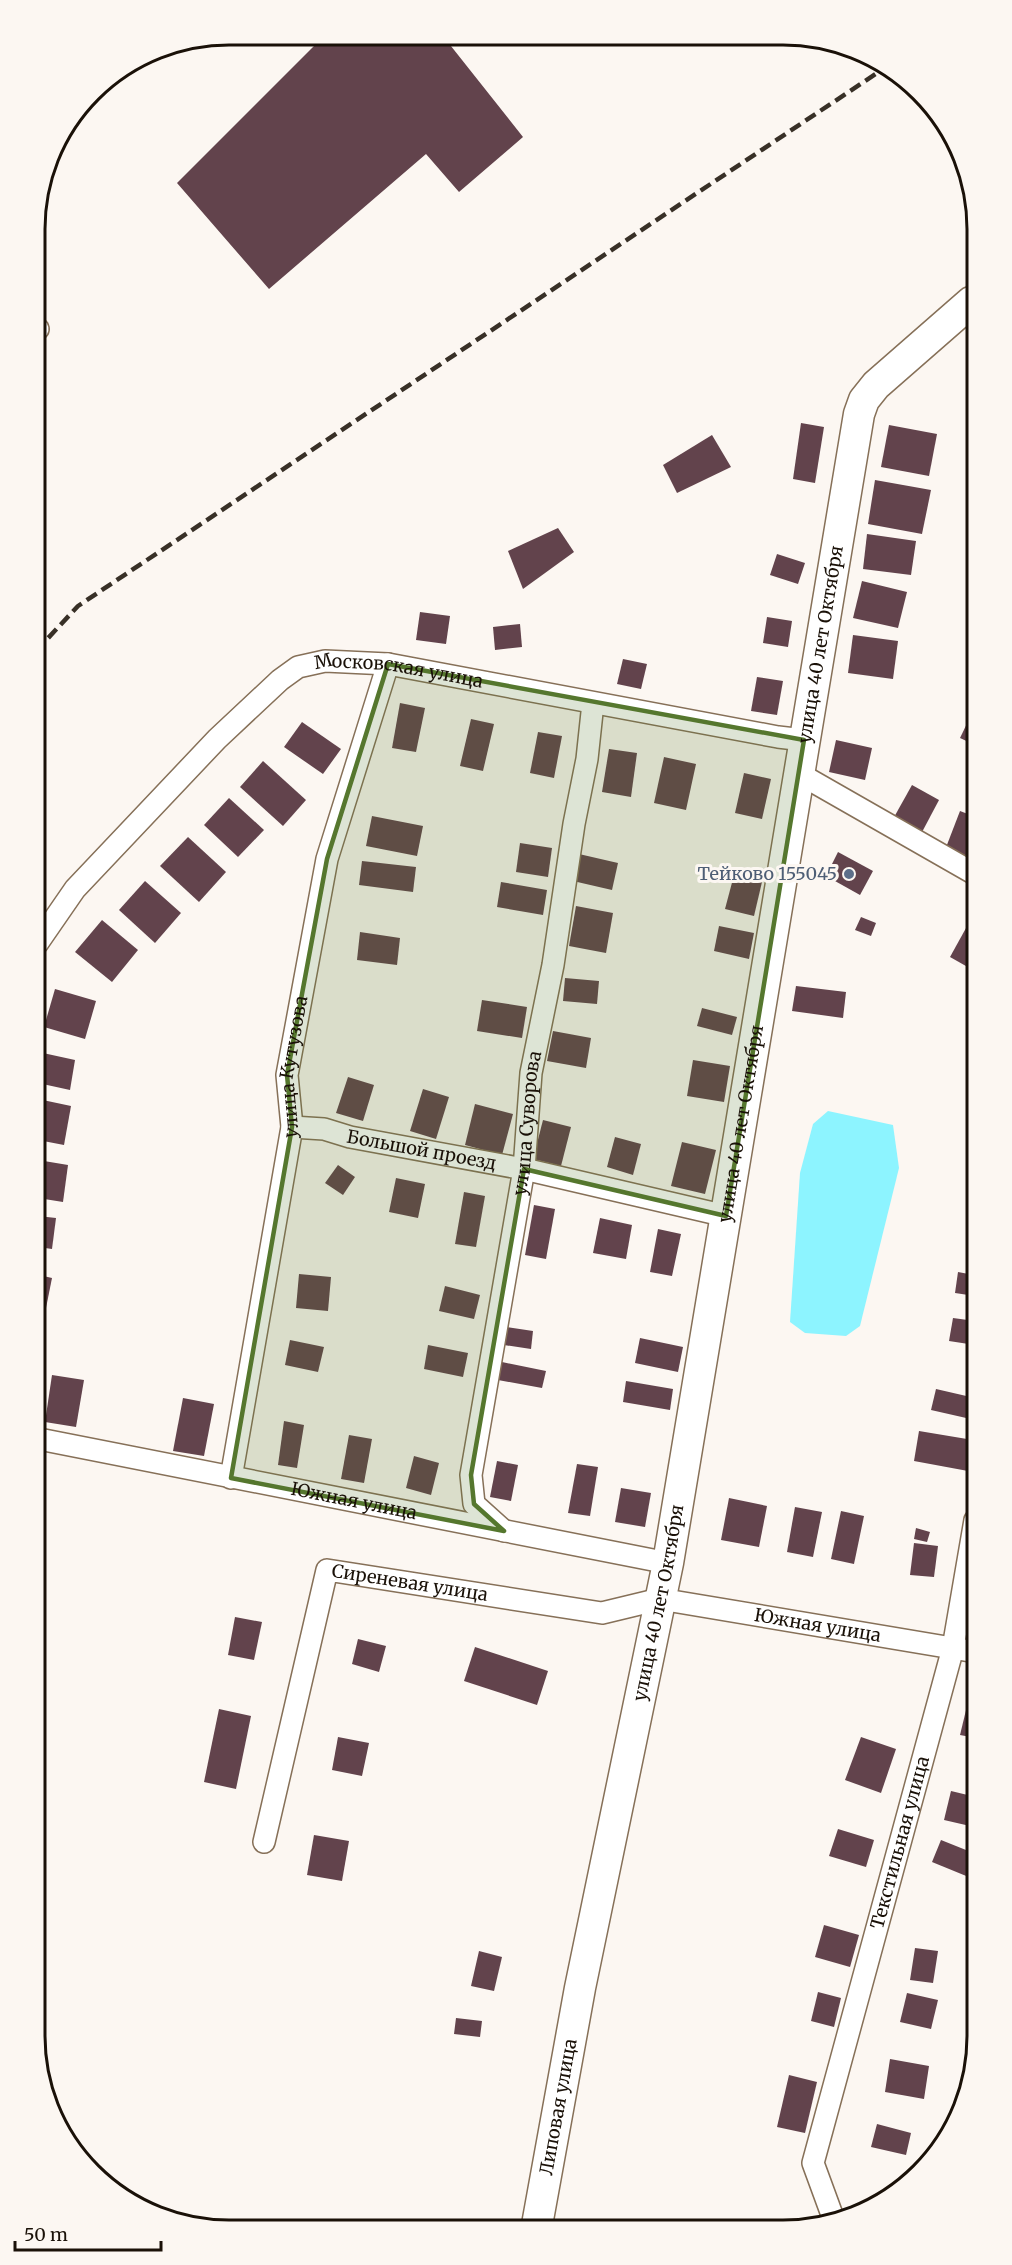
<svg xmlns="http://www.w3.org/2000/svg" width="1012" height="2265" viewBox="0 0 1012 2265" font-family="Merriweather,serif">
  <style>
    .water { fill: #8df4ff }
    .building { fill: #62434c }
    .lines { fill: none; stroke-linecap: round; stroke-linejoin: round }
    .street-casing { stroke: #867058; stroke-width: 24 }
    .secondary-casing { stroke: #867058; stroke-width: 33 }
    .street { stroke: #fff; stroke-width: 21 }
    .secondary { stroke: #fff; stroke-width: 30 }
    .rail { stroke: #383027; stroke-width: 4.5; stroke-dasharray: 12 6; stroke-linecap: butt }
    .marked { fill: #55772e; fill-opacity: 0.2; stroke: #55772e; stroke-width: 4.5; stroke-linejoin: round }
    .service-dot { fill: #5c6f8a; stroke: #fcf7f2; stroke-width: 2 }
    .labels { text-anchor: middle; stroke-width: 6; stroke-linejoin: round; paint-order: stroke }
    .street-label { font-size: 18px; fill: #1a1108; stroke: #fcf7f2 }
    .service-label { font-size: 18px; fill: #4e5e75; stroke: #fcf7f2; text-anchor: end }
    .rim { fill: none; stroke: #1a1108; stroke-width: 3 }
  </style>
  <rect width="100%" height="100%" fill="#fcf7f2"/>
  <!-- water -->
  <path class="water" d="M 828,1111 L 893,1125 L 899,1168 L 860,1326 L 846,1336 L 805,1333 L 790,1322 L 800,1173 L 813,1124 Z"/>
  <!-- building -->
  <g class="building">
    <path d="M 325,35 L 443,36 L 523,137 L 459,192 L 426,154 L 269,289 L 177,183 Z"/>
    <path d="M 801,423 L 824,427 L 815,483 L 793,479 Z"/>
    <path d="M 889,425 L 937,434 L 929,476 L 881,467 Z"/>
    <path d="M 712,435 L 731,467 L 677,493 L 663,465 Z"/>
    <path d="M 875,480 L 931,490 L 922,534 L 868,524 Z"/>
    <path d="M 558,528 L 574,552 L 523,589 L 508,551 Z"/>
    <path d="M 867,534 L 916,541 L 911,575 L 863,569 Z"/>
    <path d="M 777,554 L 805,563 L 798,584 L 770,575 Z"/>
    <path d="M 862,581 L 907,592 L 898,628 L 853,618 Z"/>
    <path d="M 420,612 L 450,616 L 446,644 L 416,640 Z"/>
    <path d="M 767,617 L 792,621 L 788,647 L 763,643 Z"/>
    <path d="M 520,624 L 522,647 L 495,650 L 493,627 Z"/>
    <path d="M 853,635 L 898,641 L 893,679 L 848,673 Z"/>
    <path d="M 623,659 L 647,664 L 641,689 L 617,684 Z"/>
    <path d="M 757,677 L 783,681 L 777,715 L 751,711 Z"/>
    <path d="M 400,703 L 425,708 L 416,752 L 392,748 Z"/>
    <path d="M 973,711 L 973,744 L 960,738 Z"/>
    <path d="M 471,719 L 494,724 L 483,771 L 460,766 Z"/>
    <path d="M 302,722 L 341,749 L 323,774 L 284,747 Z"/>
    <path d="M 538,732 L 562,736 L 554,778 L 530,773 Z"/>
    <path d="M 836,740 L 872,748 L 865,780 L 829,772 Z"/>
    <path d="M 609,749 L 637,753 L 631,797 L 602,792 Z"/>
    <path d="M 664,757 L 696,764 L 686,810 L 654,803 Z"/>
    <path d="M 263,761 L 306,800 L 283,826 L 240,787 Z"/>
    <path d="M 744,773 L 771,779 L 762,819 L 735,813 Z"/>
    <path d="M 912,785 L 939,800 L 921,834 L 893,819 Z"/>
    <path d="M 229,798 L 264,830 L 238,857 L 204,825 Z"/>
    <path d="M 960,811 L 973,816 L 973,860 L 945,850 Z"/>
    <path d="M 372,816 L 423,826 L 417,856 L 366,846 Z"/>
    <path d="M 188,837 L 226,872 L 199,902 L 160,866 Z"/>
    <path d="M 520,843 L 552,848 L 548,877 L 516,872 Z"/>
    <path d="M 838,852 L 873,871 L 860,895 L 826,876 Z"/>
    <path d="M 579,854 L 618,863 L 612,890 L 573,881 Z"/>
    <path d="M 362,861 L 416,867 L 413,892 L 359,885 Z"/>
    <path d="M 734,875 L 762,882 L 754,916 L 725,909 Z"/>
    <path d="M 145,881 L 181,913 L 155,943 L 119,910 Z"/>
    <path d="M 501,882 L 547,890 L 543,915 L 497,907 Z"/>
    <path d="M 576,906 L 613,913 L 606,953 L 569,946 Z"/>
    <path d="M 861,917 L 876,923 L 871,936 L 855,930 Z"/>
    <path d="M 971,919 L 973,920 L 973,970 L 950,957 Z"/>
    <path d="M 102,920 L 138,950 L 112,982 L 75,952 Z"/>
    <path d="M 719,926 L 754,933 L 749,959 L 714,951 Z"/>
    <path d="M 360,932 L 400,938 L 397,965 L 357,960 Z"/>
    <path d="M 565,978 L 599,981 L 597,1004 L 563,1001 Z"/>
    <path d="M 796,986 L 846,992 L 843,1018 L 792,1011 Z"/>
    <path d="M 55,989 L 96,1001 L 85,1039 L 44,1027 Z"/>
    <path d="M 482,1000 L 527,1007 L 522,1038 L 477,1031 Z"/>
    <path d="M 702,1008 L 737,1017 L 732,1035 L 697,1026 Z"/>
    <path d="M 553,1031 L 591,1038 L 586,1068 L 547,1061 Z"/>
    <path d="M 43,1053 L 75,1060 L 70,1090 L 38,1083 Z"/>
    <path d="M 693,1060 L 730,1066 L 724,1102 L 687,1096 Z"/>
    <path d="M 348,1077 L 374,1085 L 363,1121 L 336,1113 Z"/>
    <path d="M 423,1089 L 449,1097 L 436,1139 L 410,1131 Z"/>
    <path d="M 38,1099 L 71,1106 L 64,1145 L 38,1140 Z"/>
    <path d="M 475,1104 L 513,1114 L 502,1155 L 465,1145 Z"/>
    <path d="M 543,1120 L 571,1127 L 561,1166 L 533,1159 Z"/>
    <path d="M 615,1137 L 641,1144 L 633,1175 L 607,1167 Z"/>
    <path d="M 682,1142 L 716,1150 L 705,1194 L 671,1186 Z"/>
    <path d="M 38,1160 L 68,1165 L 63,1202 L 38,1198 Z"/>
    <path d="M 338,1165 L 355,1177 L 343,1195 L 325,1183 Z"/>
    <path d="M 396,1178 L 425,1184 L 418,1218 L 389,1212 Z"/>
    <path d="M 464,1192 L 485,1196 L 476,1247 L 455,1244 Z"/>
    <path d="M 534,1205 L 555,1209 L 546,1259 L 525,1255 Z"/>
    <path d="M 38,1216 L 56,1218 L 52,1249 L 38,1247 Z"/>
    <path d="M 600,1218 L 632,1225 L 626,1259 L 593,1253 Z"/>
    <path d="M 658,1229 L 681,1234 L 672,1276 L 650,1272 Z"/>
    <path d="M 958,1272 L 974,1275 L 975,1296 L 955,1293 Z"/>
    <path d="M 299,1274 L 331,1277 L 328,1311 L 296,1308 Z"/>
    <path d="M 39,1275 L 52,1278 L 46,1308 L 39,1306 Z"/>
    <path d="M 445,1286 L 480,1295 L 474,1319 L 439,1311 Z"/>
    <path d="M 953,1318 L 975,1321 L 975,1345 L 949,1341 Z"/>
    <path d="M 506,1327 L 533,1331 L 531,1349 L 504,1345 Z"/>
    <path d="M 640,1338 L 683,1347 L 678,1372 L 635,1363 Z"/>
    <path d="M 290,1340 L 324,1347 L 318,1372 L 285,1365 Z"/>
    <path d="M 428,1345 L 468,1353 L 463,1377 L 424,1369 Z"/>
    <path d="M 502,1362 L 546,1371 L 542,1388 L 498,1380 Z"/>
    <path d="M 52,1375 L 84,1380 L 76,1427 L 45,1422 Z"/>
    <path d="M 626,1381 L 673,1389 L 670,1410 L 623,1402 Z"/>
    <path d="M 936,1389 L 975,1398 L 975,1420 L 931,1410 Z"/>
    <path d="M 183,1398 L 214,1404 L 204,1456 L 173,1451 Z"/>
    <path d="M 284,1421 L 304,1425 L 297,1468 L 278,1465 Z"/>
    <path d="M 919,1431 L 973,1440 L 968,1471 L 914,1461 Z"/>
    <path d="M 349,1435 L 372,1439 L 364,1483 L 341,1479 Z"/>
    <path d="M 414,1456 L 439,1463 L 431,1495 L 406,1488 Z"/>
    <path d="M 497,1461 L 518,1465 L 511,1501 L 490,1497 Z"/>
    <path d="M 577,1464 L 598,1467 L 590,1516 L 568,1513 Z"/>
    <path d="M 621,1488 L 651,1493 L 645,1527 L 615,1522 Z"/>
    <path d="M 729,1498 L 767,1506 L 759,1547 L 721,1540 Z"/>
    <path d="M 795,1507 L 822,1512 L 813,1557 L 787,1552 Z"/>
    <path d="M 841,1511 L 864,1516 L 854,1564 L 831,1559 Z"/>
    <path d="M 916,1528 L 930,1532 L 927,1542 L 914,1539 Z"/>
    <path d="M 914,1543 L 938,1546 L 934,1577 L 910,1575 Z"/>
    <path d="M 235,1617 L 262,1622 L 254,1660 L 228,1655 Z"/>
    <path d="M 358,1639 L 386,1646 L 379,1672 L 352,1664 Z"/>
    <path d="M 475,1647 L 548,1671 L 537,1705 L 464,1681 Z"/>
    <path d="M 967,1706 L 976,1708 L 976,1738 L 960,1735 Z"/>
    <path d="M 219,1709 L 251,1716 L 236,1789 L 204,1782 Z"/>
    <path d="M 338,1737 L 369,1743 L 362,1776 L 332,1770 Z"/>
    <path d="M 861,1737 L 896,1749 L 881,1793 L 845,1780 Z"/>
    <path d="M 951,1791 L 976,1797 L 970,1826 L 944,1820 Z"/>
    <path d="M 838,1829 L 874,1840 L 866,1867 L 829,1856 Z"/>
    <path d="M 314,1835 L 349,1841 L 342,1881 L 307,1875 Z"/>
    <path d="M 941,1840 L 976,1854 L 976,1880 L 932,1862 Z"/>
    <path d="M 824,1925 L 859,1935 L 850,1967 L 815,1957 Z"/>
    <path d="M 915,1948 L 938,1951 L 933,1983 L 910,1980 Z"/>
    <path d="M 479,1951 L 502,1957 L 494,1991 L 471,1986 Z"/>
    <path d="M 818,1992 L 841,1998 L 834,2027 L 811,2021 Z"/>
    <path d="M 907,1993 L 938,2000 L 931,2029 L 900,2022 Z"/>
    <path d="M 456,2018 L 482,2021 L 480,2037 L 454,2034 Z"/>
    <path d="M 890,2059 L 929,2066 L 924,2099 L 885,2092 Z"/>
    <path d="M 789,2075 L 817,2082 L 805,2133 L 777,2127 Z"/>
    <path d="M 877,2124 L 911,2133 L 906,2155 L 871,2147 Z"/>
  </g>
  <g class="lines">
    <defs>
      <g id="street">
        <path d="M 35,327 L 38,329"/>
        <path d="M 798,773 L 973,873"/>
        <path id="s1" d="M 37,944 L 75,889 L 217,739 L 280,680 L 298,667 L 325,661 L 388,664 L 778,737 L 804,740"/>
        <path id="s2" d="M 292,1127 L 324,1129 L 350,1137 L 524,1169 L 726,1216"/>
        <path id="s3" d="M 39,1439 L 668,1563"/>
        <path id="s4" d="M 231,1478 L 292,1127 L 287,1075 L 327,859 L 388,664"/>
        <path id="s5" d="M 504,1531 L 474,1504 L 471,1475 L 524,1169 L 531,1073 L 553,965 L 574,824 L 587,759 L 593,703"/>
        <path id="s6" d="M 264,1842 L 327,1570 L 602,1613 L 660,1599 L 976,1652"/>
        <path id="s7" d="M 835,2223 L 813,2163 L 953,1648 L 975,1520"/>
      </g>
      <g id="secondary">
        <path id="s8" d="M 537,2225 L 580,1988 L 668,1563 L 859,414 L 864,400 L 876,385 L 971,302"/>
      </g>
    </defs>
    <!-- street casing -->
    <use href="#street" class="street-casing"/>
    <!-- secondary casing -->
    <use href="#secondary" class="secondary-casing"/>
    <!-- street -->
    <use href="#street" class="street"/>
    <!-- secondary -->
    <use href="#secondary" class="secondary"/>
    <!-- rail -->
    <path class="rail" d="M 36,651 L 78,606 L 883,69"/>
  </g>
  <!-- marked area -->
  <path class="marked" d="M 388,664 L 804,740 L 726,1216 L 524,1169 L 471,1475 L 474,1504 L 504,1531 L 231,1478 L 292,1127 L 287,1075 L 327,859 Z"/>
  <!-- markers -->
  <circle class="service-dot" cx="849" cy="874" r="6"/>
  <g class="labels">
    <!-- street labels -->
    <g class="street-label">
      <text dy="6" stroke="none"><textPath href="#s8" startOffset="1606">улица 40 лет Октября</textPath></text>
      <text dy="6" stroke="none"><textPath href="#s1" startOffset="484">Московская улица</textPath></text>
      <text dy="6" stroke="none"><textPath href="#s4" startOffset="417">улица Кутузова</textPath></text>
      <text dy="6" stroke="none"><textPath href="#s5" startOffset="426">улица Суворова</textPath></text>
      <text dy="6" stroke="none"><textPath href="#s8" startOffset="1120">улица 40 лет Октября</textPath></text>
      <text dy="6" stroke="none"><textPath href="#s2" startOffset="132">Большой проезд</textPath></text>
      <text dy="6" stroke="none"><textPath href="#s3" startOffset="321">Южная улица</textPath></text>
      <text dy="6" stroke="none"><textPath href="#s6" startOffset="363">Сиреневая улица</textPath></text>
      <text dy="6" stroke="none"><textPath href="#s8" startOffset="634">улица 40 лет Октября</textPath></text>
      <text dy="6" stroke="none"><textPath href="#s6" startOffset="777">Южная улица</textPath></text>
      <text dy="6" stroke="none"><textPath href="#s7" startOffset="396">Текстильная улица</textPath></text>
      <text dy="6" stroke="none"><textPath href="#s8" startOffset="120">Липовая улица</textPath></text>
    </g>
    <!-- service labels -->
    <g class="service-label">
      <text x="837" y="880">Тейково 155045</text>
    </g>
  </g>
  <!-- crop -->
  <path d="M0 0H1012V2265H0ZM229 45H783A184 184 0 0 1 967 229V2036A184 184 0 0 1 783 2220H229A184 184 0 0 1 45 2036V229A184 184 0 0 1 229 45Z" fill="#fcf7f2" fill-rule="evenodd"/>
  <path class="rim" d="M229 45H783A184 184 0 0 1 967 229V2036A184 184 0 0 1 783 2220H229A184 184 0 0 1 45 2036V229A184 184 0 0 1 229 45Z"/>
  <!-- scale -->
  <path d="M15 2241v9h146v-9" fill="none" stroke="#1a1108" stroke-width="3"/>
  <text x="24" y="2241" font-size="18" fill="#1a1108" stroke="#fcf7f2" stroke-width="4.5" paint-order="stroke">50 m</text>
</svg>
